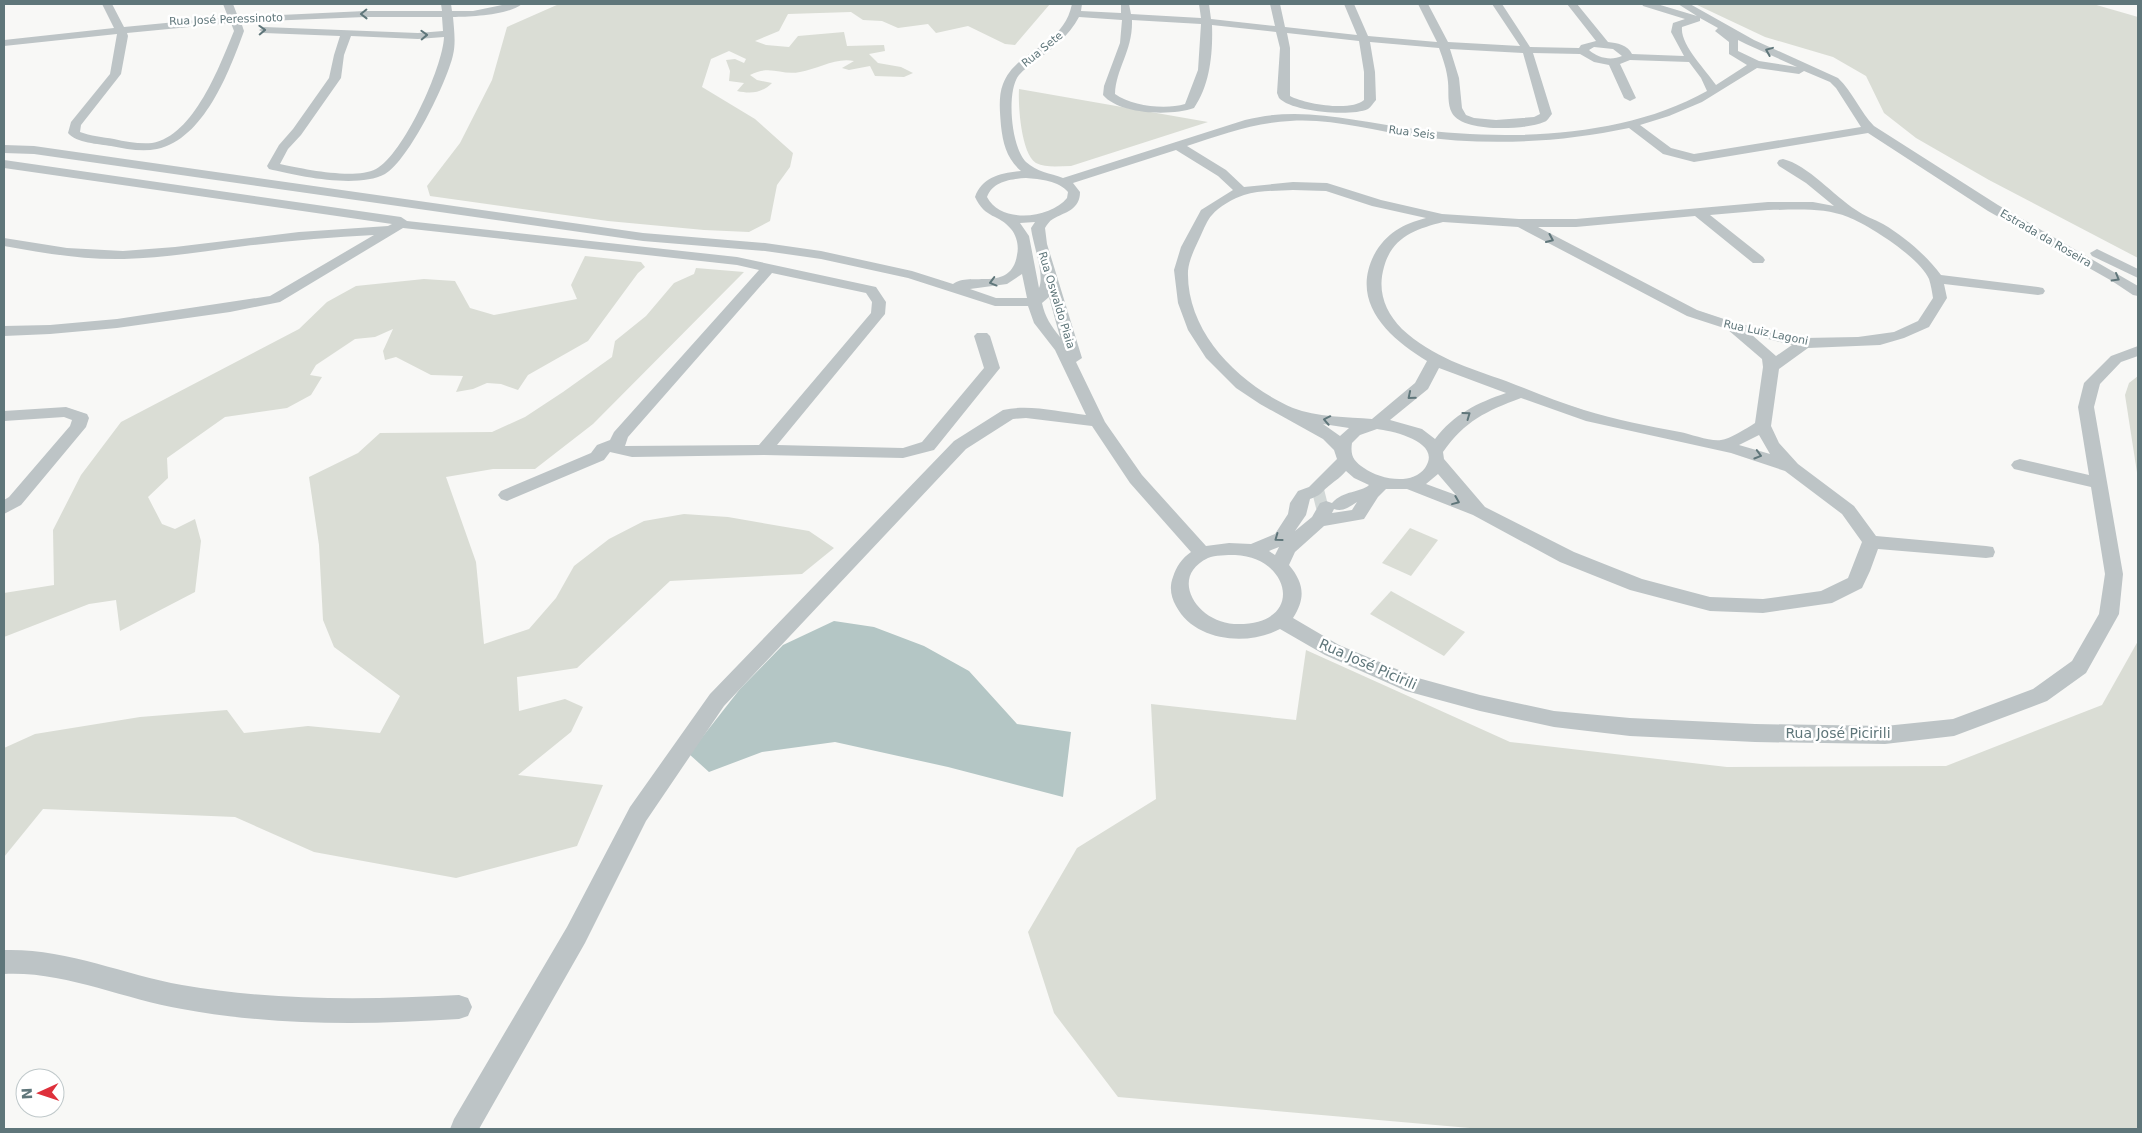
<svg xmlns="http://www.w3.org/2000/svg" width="2142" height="1133" viewBox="0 0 2142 1133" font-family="'DejaVu Sans',sans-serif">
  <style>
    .green { fill: #daddd5 }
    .water { fill: #b4c6c5 }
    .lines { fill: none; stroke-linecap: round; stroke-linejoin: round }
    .minor-tunnel { stroke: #d2d8d7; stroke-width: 19; stroke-dasharray: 19 9; stroke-linecap: butt }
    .minor { fill: #bdc4c6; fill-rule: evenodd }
    .oneway { stroke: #5f767a }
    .labels { text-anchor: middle; stroke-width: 5; stroke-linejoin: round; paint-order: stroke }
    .far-street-label { font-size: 11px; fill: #5f767a; stroke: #fff }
    .street-label { font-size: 14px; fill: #5f767a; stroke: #fff }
  </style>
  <rect width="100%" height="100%" fill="#f8f8f6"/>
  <!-- green -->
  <g class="green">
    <path d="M 559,4 L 1050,4 L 1015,45 L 1005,44 L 968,26 L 936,33 L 928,24 L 898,28 L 882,21 L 863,20 L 851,12 L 788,14 L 779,31 L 755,41 L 766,45 L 789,47 L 798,36 L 844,32 L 847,46 L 884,45 L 885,51 L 869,54 L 878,63 L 901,67 L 913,73 L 904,77 L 875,76 L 870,66 L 849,70 L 842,68 L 854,61 C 836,57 818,69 800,72 C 781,76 771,64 750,75 L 757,80 L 772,83 C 762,93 751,94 737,91 L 744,83 L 729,81 L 730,71 L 726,60 L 735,59 L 744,63 L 746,59 L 729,51 L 711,59 L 702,87 L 755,119 L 793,153 L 790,167 L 777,185 L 770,221 L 749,232 L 704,230 L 608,221 L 430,196 L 427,186 L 460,143 L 492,80 L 507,27 Z"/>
    <path d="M 1695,4 L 2093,4 L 2138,17 L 2138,258 L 1989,180 L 1916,138 L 1884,113 L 1866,76 L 1833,57 L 1765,37 Z"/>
    <path d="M 1019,89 L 1208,122 L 1071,166 C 1059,166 1046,168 1036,163 C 1021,154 1018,104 1019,89 Z"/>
    <path d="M 585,256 L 641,262 L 645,267 L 638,273 L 588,341 L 528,375 L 518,390 L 501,384 L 487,383 L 473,389 L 456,392 L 463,376 L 431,375 L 396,357 L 385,360 L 383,351 L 393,329 L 375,337 L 355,339 L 316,365 L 310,375 L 322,377 L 311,395 L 287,408 L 225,417 L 167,458 L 168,478 L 148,497 L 162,524 L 175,529 L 195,519 L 201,541 L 195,592 L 120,631 L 116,600 L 89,604 L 4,637 L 4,593 L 54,585 L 53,530 L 81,475 L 121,422 L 299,329 L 327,302 L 356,286 L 424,279 L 455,281 L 470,308 L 494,315 L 577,299 L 571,285 Z"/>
    <path d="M 696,268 L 744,272 L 593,424 L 535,469 L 493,469 L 446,477 L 476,562 L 484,644 L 529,629 L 556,598 L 574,566 L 609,539 L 644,521 L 684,514 L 728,517 L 809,531 L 834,548 L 802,574 L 670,581 L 577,668 L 517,677 L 519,711 L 565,699 L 583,707 L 571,732 L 518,775 L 603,785 L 577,846 L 456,878 L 314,852 L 235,817 L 43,809 L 4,857 L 4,748 L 35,734 L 140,717 L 227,710 L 244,733 L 308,726 L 380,733 L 400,696 L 334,647 L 323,620 L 319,545 L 309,477 L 358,453 L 380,433 L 492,432 L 525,417 L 563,392 L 612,357 L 615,341 L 646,316 L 674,283 L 694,274 Z"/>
    <path d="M 2138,376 L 2138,479 L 2125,395 L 2129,383 Z"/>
    <path d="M 1410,528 L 1438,540 L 1411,576 L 1382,563 Z"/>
    <path d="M 1391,591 L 1465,632 L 1444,656 L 1370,614 Z"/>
    <path d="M 2138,641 L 2138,1129 L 1481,1129 L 1118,1097 L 1054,1013 L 1028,932 L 1077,848 L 1156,799 L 1151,704 L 1296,720 L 1306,650 L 1510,742 L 1727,767 L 1946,766 L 2102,705 Z"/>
  </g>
  <!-- water -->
  <path class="water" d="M 834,621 L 874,627 L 924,646 L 969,671 L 1017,724 L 1071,732 L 1063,797 L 948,767 L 835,742 L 762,752 L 709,772 L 689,754 L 740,689 L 783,645 Z"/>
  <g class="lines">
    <!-- minor-tunnel -->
    <path class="minor-tunnel" d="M 1314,500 L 1326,497"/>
    <!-- minor -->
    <g class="minor">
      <path d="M 102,4 L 112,4 L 124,27 L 228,17 L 223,4 L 233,4 L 238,17 L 365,11 L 442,11 L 441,4 L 451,4 L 452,11 L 473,11 L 507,4 L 522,4 C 509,15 470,17 453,17 C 454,29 456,43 453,55 C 447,82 409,160 385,174 C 357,189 298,176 269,169 L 267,166 L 279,145 L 293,129 L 329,78 L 334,55 L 340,36 L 264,33 L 259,30 L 264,27 L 418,33 L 443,31 L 442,17 L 365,17 L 241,22 L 244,31 C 229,72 204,139 157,149 C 142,152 126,149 111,146 C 99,144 76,143 68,133 L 71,122 L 110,74 L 117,34 L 4,46 L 4,40 L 114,28 ZM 231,23 L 234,31 C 220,65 194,136 152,143 C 140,144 126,142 114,139 C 103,137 90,136 80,132 L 81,125 L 121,74 L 128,36 L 127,33 ZM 351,36 L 418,39 L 444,37 C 443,67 403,155 376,169 C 354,180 304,169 280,164 L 288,149 L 301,135 L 341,78 L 344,55 Z"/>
      <path d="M 1072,4 L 1082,4 L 1081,11 L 1121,13 L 1121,4 L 1129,4 L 1131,14 L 1201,18 L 1199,4 L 1209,4 L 1211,19 L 1275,26 L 1270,4 L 1280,4 L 1285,27 L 1357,35 L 1344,4 L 1354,4 L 1368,36 L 1437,42 L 1418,4 L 1428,4 L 1448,42 L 1520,46 L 1492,4 L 1502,4 L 1530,47 L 1579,48 L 1581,45 L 1596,41 L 1567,4 L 1577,4 L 1608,42 C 1617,43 1628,45 1632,54 L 1684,56 L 1671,32 L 1673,23 L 1685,19 L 1643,6 L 1642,4 L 1657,4 L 1697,16 L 1678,4 L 1690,4 L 1754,40 L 1838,78 C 1853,92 1860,112 1874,126 L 1998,205 L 2138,286 L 2138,296 L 2133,295 L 2112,281 L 1988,211 L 1868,133 L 1694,162 L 1663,154 L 1629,128 C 1558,143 1486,146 1414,136 C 1372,131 1332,118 1290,121 C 1253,123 1221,135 1187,146 L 1226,170 L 1244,187 L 1293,182 L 1327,183 L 1381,200 L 1442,214 L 1519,219 L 1576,219 L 1768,202 L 1813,202 L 1834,206 L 1806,183 L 1779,166 L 1777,163 L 1779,160 L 1783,159 C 1808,165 1834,196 1856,210 C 1864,216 1874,219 1883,224 C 1905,237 1926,255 1941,275 L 2038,287 L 2043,288 L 2045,291 L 2043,294 L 2038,295 L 1944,284 L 1947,298 L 1929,327 L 1904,338 L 1880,345 L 1808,348 L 1779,369 L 1771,426 L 1779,443 L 1798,464 L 1854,506 L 1876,536 L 1986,546 L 1993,547 L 1995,552 L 1993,557 L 1986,558 L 1878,549 L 1870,571 L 1862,588 L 1832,603 L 1763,613 L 1710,611 L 1630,590 L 1560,562 L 1473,515 L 1407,489 L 1386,489 L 1378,497 L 1364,519 L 1324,526 L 1295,552 L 1289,565 C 1304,583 1306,598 1293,618 L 1339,645 L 1418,678 L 1480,695 L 1554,711 L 1630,718 L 1755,724 L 1885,726 L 1953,719 L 2033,689 L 2072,661 L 2099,614 L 2105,574 L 2091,487 L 2014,469 L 2011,465 L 2014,461 L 2020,459 L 2089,475 L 2078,407 L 2084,383 L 2111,356 L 2138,346 L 2138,356 L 2121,362 L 2100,384 L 2094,407 L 2123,574 L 2119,614 L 2086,673 L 2047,701 L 1954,736 L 1885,744 L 1755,742 L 1630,736 L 1554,727 L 1480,711 L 1406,691 L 1325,655 L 1280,629 C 1248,646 1195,642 1176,606 C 1171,597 1169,587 1173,577 C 1176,567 1182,558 1191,552 L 1130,483 L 1092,426 L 1026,418 L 1013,419 L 966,449 L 724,706 L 646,821 L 585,943 L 479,1129 L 450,1129 L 454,1119 L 567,927 L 630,807 L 710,694 L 954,441 L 1003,410 C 1029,404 1059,412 1086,415 L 1055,350 L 1034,323 L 1028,306 L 995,306 L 908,278 L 821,259 L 765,251 L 643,241 L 34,154 L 4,153 L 4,145 L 34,146 L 643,233 L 765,243 L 821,251 L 912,271 L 953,284 C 970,271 1011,293 1017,255 C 1019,247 1017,236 1011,229 C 999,214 985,219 975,197 C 982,177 1001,173 1021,171 C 1007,159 1003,144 1001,126 C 1000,113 998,96 1003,84 C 1016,49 1063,48 1072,4 ZM 1079,17 L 1122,20 L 1120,43 L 1104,86 L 1103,95 C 1120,115 1172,116 1194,108 C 1210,85 1213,53 1212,25 L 1276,32 L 1280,48 L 1277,93 L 1279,98 C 1292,112 1351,117 1368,109 C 1371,107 1373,103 1376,100 L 1375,72 L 1370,42 L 1439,48 C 1443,59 1447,70 1448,82 C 1449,92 1447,104 1452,113 C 1463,133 1525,130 1544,122 C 1548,121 1549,117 1552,114 L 1533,53 L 1580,54 L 1594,62 L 1609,65 L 1624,98 L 1630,101 L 1636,98 L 1620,64 L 1630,60 L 1689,62 L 1701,78 L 1707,91 C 1624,138 1507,141 1414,129 C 1357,122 1303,105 1245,120 L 1063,178 C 1050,173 1037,172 1026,162 C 1011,147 1006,91 1019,75 C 1024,69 1031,65 1037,60 C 1053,48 1069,36 1079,17 ZM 1700,18 L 1718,28 L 1715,31 L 1729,42 L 1729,54 L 1747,65 L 1716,85 C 1706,70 1680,45 1682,27 L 1700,21 ZM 1132,20 L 1201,24 L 1198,70 L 1185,104 C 1165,110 1132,106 1115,94 C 1116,68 1133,51 1132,20 ZM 1287,33 L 1359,41 L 1364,72 L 1364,100 C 1351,112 1305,104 1290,96 L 1290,48 ZM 1738,40 L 1746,44 L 1797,67 L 1759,61 L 1738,51 ZM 1594,47 L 1613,49 L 1622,56 C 1611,61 1598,58 1589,50 ZM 1450,49 L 1523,53 L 1540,114 L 1534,117 L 1496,120 L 1474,118 L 1466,115 L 1462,108 L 1459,78 ZM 1757,68 L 1799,74 L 1804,71 L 1830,82 L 1836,88 L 1861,127 L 1694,154 L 1671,148 L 1640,125 L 1669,116 L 1702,102 ZM 1176,150 L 1218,176 L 1233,190 L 1201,210 L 1181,247 L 1174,270 L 1178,303 L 1188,330 L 1206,358 L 1236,388 L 1260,404 L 1323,439 L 1334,450 L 1337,459 L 1309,487 L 1298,491 L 1290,503 L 1288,514 L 1275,534 L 1251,544 L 1229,543 L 1206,546 L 1142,475 L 1105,422 L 1076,362 L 1082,358 L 1047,244 L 1045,228 C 1047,225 1049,221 1053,219 C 1065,212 1080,210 1080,192 L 1073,183 ZM 1026,178 C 1040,179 1059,181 1068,192 L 1067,198 C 1050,219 1001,224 987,197 C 993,181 1011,179 1026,178 ZM 1293,190 L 1326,191 L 1372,206 L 1426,218 C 1403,224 1386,233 1374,255 C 1350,303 1389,338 1427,361 L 1415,383 L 1372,419 C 1348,417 1316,417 1293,408 C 1240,385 1186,333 1188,271 C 1189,259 1196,246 1201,235 C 1204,229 1207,220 1212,215 C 1218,207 1234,198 1244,195 C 1258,190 1278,191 1293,190 ZM 1768,210 C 1794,210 1823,207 1848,217 C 1869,225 1920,258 1929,279 C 1931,285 1932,292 1933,298 L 1918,321 L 1894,332 L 1858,337 L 1804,338 L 1736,323 L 1697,310 L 1538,227 L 1576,227 L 1695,216 L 1753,263 L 1763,263 L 1765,260 L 1763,257 L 1710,215 ZM 1035,222 L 1031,228 C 1033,245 1045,274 1039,288 L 1029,236 L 1020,223 ZM 1443,222 L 1518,227 L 1687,316 L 1727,329 L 1762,359 L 1763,367 L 1755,423 C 1747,428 1730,439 1721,440 C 1712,442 1690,434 1680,432 C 1648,426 1616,420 1584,410 C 1558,402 1532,391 1506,381 C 1469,368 1432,357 1402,329 C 1385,312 1377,291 1384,267 C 1392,237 1416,229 1443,222 ZM 1022,274 L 1027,298 L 996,298 L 970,289 L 1007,284 ZM 1049,297 L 1060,337 C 1051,326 1045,317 1042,303 ZM 1752,335 L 1792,345 L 1776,356 ZM 1439,368 L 1506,393 C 1477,403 1454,414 1435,439 L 1422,429 L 1390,420 L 1428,389 ZM 1521,398 L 1586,421 L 1731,453 L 1785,471 L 1842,514 L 1862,542 L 1848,578 L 1821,591 L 1763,599 L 1710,597 L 1642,579 L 1574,552 L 1485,507 L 1444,459 L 1443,452 C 1465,421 1486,411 1521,398 ZM 1323,424 L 1349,428 L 1340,436 ZM 1377,429 C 1393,431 1443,442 1425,468 C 1412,486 1379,479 1364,468 C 1354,461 1350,456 1352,443 L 1360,435 ZM 1759,435 L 1770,454 L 1739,445 ZM 1346,471 L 1354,478 L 1369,485 C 1360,493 1344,490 1332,503 L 1326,501 L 1320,503 L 1312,517 L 1295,531 L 1306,515 L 1310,499 C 1322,495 1321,492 1330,485 C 1336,480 1341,477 1346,471 ZM 1438,474 L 1456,495 L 1426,484 ZM 1357,502 L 1352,510 L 1332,513 L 1334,509 C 1343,512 1349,507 1357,502 ZM 1279,547 L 1275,555 L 1269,551 ZM 1235,555 C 1292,557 1306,627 1234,624 C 1197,622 1168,577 1208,558 C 1215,555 1227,555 1235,555 Z"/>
      <path d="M 4,160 L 401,217 L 407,221 L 737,257 L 876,287 L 886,302 L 885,314 L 777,445 L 903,448 L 922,442 L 984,368 L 974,336 L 977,333 L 987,333 L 990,336 L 1000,368 L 934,450 L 903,458 L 764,455 L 632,457 L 610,452 L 604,460 L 507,501 L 501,499 L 498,495 L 501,491 L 591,453 L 597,445 L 610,440 L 614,432 L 759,270 L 737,265 L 403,228 L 280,302 L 230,312 L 117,328 L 50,334 L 4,336 L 4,326 L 50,325 L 117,319 L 270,296 L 374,235 C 331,237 288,241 245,246 C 205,251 165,258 124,259 C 84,260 43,253 4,246 L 4,238 L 67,248 L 123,251 L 175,247 L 299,232 L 388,226 L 392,224 L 4,168 ZM 772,273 L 866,293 L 872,302 L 871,313 L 759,445 L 625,446 L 628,437 Z"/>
      <path d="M 2097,249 L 2138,269 L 2138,278 L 2092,256 L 2090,253 Z"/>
      <path d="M 66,407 L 87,414 L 89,418 L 86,427 L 21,505 L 4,514 L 4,500 L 9,497 L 70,426 L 72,420 L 64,417 L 4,421 L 4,411 Z"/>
      <path d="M 4,950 C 65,948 122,974 182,985 C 274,1001 367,1000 459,995 L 468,998 L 472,1007 L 468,1016 L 459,1019 C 367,1025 274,1026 182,1009 C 122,999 65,971 4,974 Z"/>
    </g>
  </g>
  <!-- one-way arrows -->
  <defs><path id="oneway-chevron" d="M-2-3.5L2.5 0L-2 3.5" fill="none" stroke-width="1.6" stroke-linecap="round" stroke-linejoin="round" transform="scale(1.25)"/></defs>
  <g class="oneway">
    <use href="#oneway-chevron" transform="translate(364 14) rotate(179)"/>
    <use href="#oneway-chevron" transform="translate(262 30) rotate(-2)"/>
    <use href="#oneway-chevron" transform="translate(424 35) rotate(-2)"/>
    <use href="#oneway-chevron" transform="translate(1769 51) rotate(-158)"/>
    <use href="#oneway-chevron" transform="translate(1550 239) rotate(24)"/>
    <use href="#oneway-chevron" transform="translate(2116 278) rotate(30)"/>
    <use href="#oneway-chevron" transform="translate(993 282) rotate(165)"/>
    <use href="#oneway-chevron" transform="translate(1411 396) rotate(140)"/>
    <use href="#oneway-chevron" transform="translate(1467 415) rotate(-36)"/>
    <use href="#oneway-chevron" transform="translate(1327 420) rotate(-169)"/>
    <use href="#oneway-chevron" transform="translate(1758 455) rotate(16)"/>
    <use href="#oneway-chevron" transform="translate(1456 501) rotate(22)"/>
    <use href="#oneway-chevron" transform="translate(1278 538) rotate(144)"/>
  </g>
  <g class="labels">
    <!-- far-street labels -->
    <g class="far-street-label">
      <text transform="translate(226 19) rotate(-2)" y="4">Rua José Peressinoto</text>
      <text transform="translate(1042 49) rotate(-39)" y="4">Rua Sete</text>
      <text transform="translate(1412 132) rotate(7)" y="4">Rua Seis</text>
      <text transform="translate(2046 238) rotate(30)" y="4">Estrada da Roseira</text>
      <text transform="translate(1057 300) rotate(73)" y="4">Rua Oswaldo Piaia</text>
      <text transform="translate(1766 332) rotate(12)" y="4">Rua Luiz Lagoni</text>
    </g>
    <!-- street labels -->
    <g class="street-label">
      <text transform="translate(1368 664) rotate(24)" y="5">Rua José Picirili</text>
      <text x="1838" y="738">Rua José Picirili</text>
    </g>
  </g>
  <!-- border -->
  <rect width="2142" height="1133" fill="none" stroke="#5f767a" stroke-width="10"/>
  <!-- north arrow -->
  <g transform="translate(40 1093) rotate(267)"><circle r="24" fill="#ffffff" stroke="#bfc8ca"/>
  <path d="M0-4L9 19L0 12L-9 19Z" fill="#de303b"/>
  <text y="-8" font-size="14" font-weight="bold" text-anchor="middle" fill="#5f767a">N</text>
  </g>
</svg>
